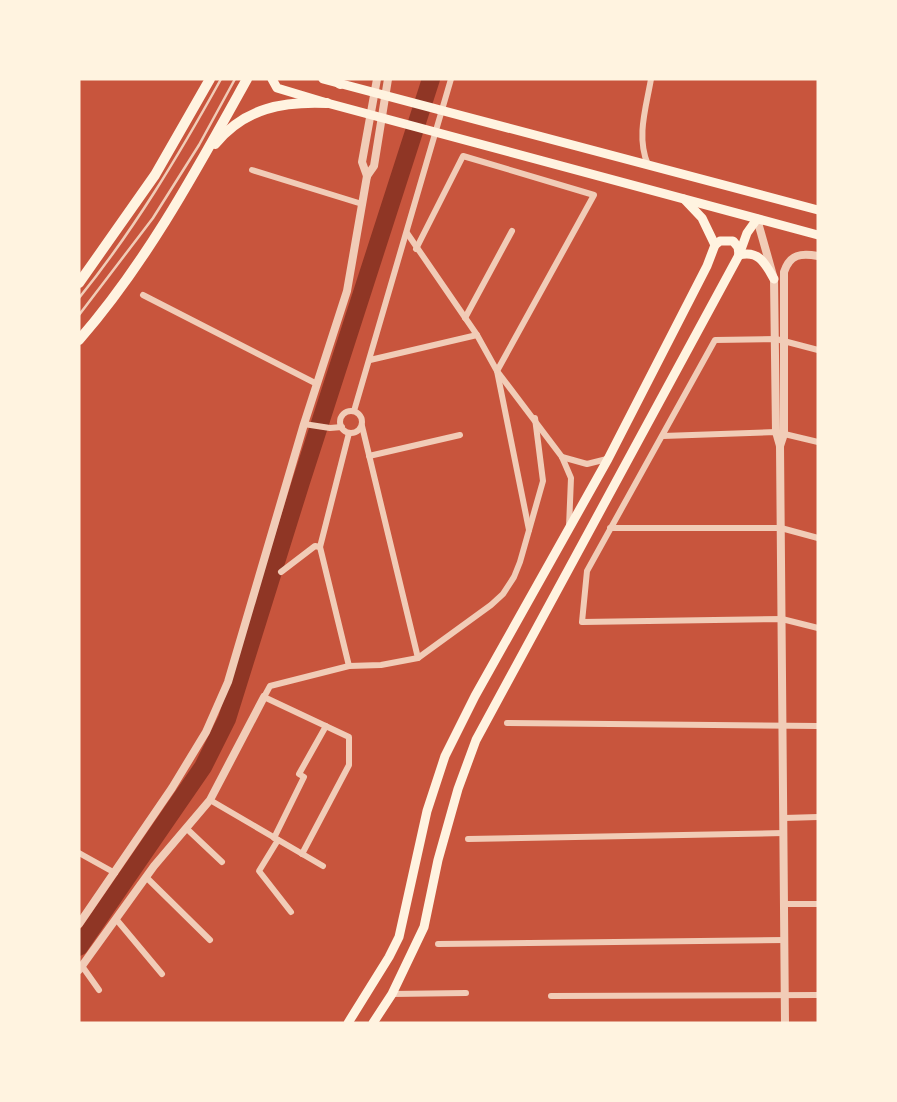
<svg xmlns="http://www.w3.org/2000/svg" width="897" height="1102" viewBox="0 0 897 1102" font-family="'Sofia Sans Condensed',sans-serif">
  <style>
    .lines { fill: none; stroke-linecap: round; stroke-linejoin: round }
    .river { stroke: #8f3625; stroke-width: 18 }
    .service { stroke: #f1ccb7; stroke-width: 2.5 }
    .minor { stroke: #f1ccb7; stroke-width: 6 }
    .tertiary { stroke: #f1ccb7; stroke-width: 8 }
    .secondary { stroke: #fff3e0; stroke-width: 9 }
    .trunk { stroke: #fff3e0; stroke-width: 10 }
  </style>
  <rect width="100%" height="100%" fill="#c8553d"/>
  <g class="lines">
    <!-- river -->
    <path class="river" d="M 79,947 L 203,767 L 227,719 L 301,482 L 431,79"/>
    <!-- service -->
    <g class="service">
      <path d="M 79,298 C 134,230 179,155 221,79"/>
      <path d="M 79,315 L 153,218 L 199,145 L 235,79"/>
    </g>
    <!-- minor -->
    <g class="minor">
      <path d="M 648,165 C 636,137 646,108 651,79"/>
      <path d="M 252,170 L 362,204"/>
      <path d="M 407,233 L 477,335 L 497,371 L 562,457 L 571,478 L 569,527"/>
      <path d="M 416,249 L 463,156 L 594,195 L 497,371 L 529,530"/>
      <path d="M 143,295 L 317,384"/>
      <path d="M 465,318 L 512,231"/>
      <path d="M 818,350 L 776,339 L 715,340 L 587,571 L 582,622 L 782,619 L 818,628"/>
      <path d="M 370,360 L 477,335"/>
      <circle cx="351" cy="422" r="11"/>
      <path d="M 354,411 L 451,79"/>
      <path d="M 304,424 L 330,428 L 342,427"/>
      <path d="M 362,426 L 418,658"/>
      <path d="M 663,436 L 776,432 L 818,442"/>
      <path d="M 369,456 L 460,435"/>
      <path d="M 562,457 L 587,464 L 607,459"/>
      <path d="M 610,528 L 781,528 L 818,538"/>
      <path d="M 281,572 L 315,546 L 320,547"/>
      <path d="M 349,666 L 320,547 L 349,433"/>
      <path d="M 507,723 L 818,726"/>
      <path d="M 210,800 L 323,866"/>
      <path d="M 784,818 L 818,817"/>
      <path d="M 186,828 L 222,862"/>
      <path d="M 274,838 L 304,777 L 299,774 L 326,726"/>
      <path d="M 468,839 L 784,833"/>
      <path d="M 278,840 L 259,871 L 291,912"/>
      <path d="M 79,853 L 115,873"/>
      <path d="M 302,854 L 349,765 L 349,737 L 264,697 L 270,686 L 349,666 L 381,665 L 418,658 L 491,605 L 503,594 L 514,577 L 520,562 L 543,481 L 535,418"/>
      <path d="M 146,877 L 210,940"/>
      <path d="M 784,904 L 818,904"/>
      <path d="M 116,919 L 162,974"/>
      <path d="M 438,944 L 785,940"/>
      <path d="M 82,966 L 99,990"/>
      <path d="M 392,994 L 466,993"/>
      <path d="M 551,996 L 818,995"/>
    </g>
    <!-- tertiary -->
    <g class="tertiary">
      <path d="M 367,176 L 362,162 L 377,79"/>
      <path d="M 757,219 L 774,279 L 776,432 L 780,446 L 785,1023"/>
      <path d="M 780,446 L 784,434 L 784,272 C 790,254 801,253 818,256"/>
      <path d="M 79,924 L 172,788 L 206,732 L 228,682 L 304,424 L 347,291 L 367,176 L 374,166 L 388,79"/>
      <path d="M 79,970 L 154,866 L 210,800 L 264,697"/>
    </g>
    <!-- secondary -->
    <g class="secondary">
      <path d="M 272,79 L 277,88 L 327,103 L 818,235"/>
      <path d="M 323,79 L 818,210"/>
      <path d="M 715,245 L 720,241 L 733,241 L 738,247 L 739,255"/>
      <path d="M 739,255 C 759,250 765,263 774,279"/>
      <path d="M 348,1023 L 389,957 L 399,937 L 427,811 L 445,756 L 475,696 L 608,459 L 707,266 L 715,245 L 702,218 L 684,199"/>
      <path d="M 373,1023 L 392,994 L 424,927 L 438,860 L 458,789 L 476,740 L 739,255 L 747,233 L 757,219"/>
    </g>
    <!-- trunk -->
    <g class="trunk">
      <path d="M 334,79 L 340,84"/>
      <path d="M 215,144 C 245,108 283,101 327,103"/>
      <path d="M 79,283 L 155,175 L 210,79"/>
      <path d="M 79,340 C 147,262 197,169 247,79"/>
    </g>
  </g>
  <!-- border -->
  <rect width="897" height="1102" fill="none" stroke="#fff3e0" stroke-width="161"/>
</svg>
